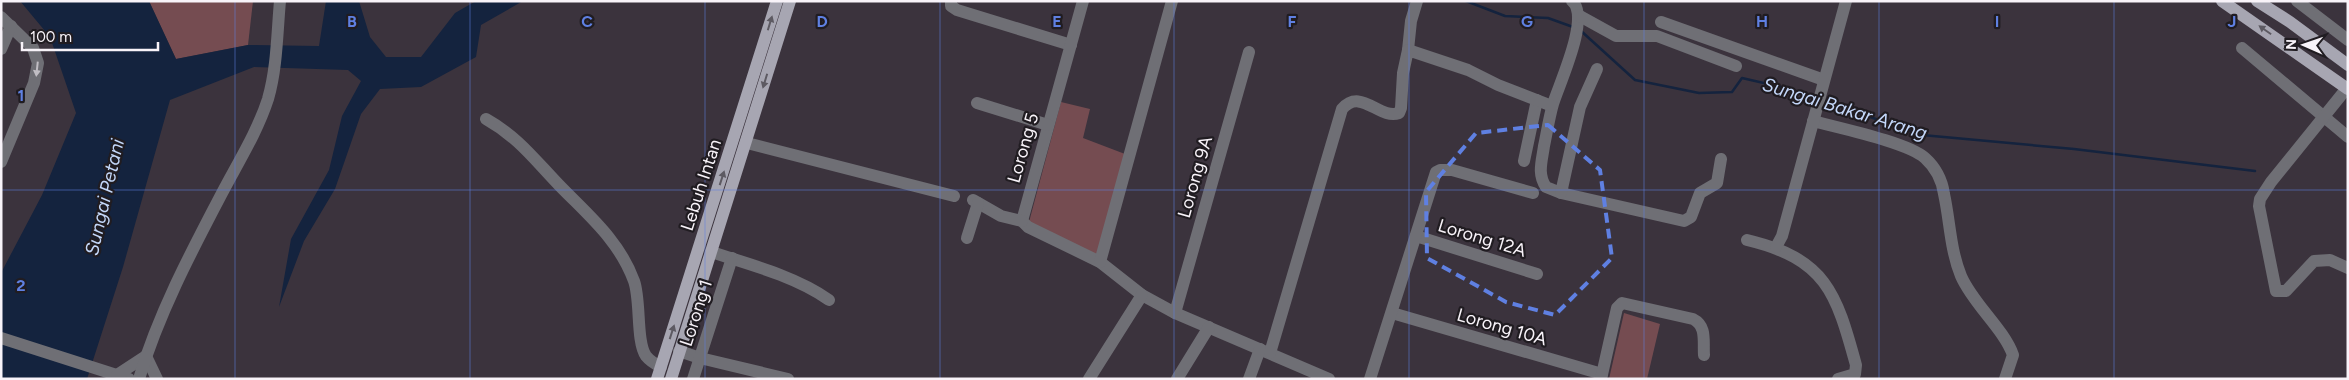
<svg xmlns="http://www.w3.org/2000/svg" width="2349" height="380" viewBox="0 0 2349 380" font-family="Figtree,sans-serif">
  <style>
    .green { fill: #754c51 }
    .water { fill: #14233e }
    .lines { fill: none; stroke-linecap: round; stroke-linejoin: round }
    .stream { stroke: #14233e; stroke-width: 2.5 }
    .minor { stroke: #6f6f75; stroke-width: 12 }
    .major { stroke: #a7a6b2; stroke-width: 12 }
    .oneway { fill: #5d5a62 }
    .oneway2 { fill: #c1bec4 }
    .marked { fill: none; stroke: #5f80e2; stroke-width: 4; stroke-dasharray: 10 6; stroke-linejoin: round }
    .grid { fill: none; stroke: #5f80e2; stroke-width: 1; stroke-opacity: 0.55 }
    .labels { text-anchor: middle; stroke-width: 4.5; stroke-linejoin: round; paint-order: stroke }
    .street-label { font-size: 18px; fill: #f8f3f9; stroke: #201c21 }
    .water-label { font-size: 19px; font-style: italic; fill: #c3d7f9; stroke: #201c21 }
    .grid-label { font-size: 16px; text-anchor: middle; font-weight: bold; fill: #5f80e2; stroke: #201c21; stroke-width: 4.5; stroke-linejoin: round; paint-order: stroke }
  </style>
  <rect width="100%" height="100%" fill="#3b333d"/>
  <!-- green -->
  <g class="green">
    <path d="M 149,1 L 253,1 L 248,45 L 176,59 Z"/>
    <path d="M 1061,102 L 1090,109 L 1083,138 L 1125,154 L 1098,258 L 1029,222 Z"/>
    <path d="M 1624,313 L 1660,324 L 1647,379 L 1609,379 Z"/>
  </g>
  <!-- water -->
  <path class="water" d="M 20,1 L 149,1 L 176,59 L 248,45 L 319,46 L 326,1 L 359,1 L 370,37 L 386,57 L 421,57 L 455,13 L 476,1 L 523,1 L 481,25 L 476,57 L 421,87 L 380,89 L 361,114 L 335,189 L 304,241 L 279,307 L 291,239 L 329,170 L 342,116 L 361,81 L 348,70 L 254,67 L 170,100 L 123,267 L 87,379 L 1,379 L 1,273 L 42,195 L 76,113 L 50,37 Z"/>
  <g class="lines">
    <!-- stream -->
    <g class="stream">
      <path d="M 1466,1 L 1505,16 L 1548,18 L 1573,27"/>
      <path d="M 1580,30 L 1635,80 L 1699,93 L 1732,92 L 1742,78 L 1790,89 L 1817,99"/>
      <path d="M 1824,101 L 1922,135 L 2074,149 L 2255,171"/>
    </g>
    <!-- minor -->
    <g class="minor">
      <path d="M 951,1 L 951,6 L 957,10 L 1071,45"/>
      <path d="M 1083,1 L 1022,221 L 1028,227 L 1100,262 L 1142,295 L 1175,313 L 1329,379"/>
      <path d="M 1572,1 C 1591,17 1559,84 1553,104 C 1549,118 1547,132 1544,146 C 1542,161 1537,174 1546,187 L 1561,193 L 1684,221 L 1691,217 L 1700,193 L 1717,183 L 1721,159"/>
      <path d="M 2297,1 L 2348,40"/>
      <path d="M 1578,15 L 1616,36 L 1657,36 L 1736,66"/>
      <path d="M 1,17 L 33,48 L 38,63 L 34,83 L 1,162"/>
      <path d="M 1661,22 L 1824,80"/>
      <path d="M 2242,48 L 2348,137"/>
      <path d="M 1,49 L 11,26"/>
      <path d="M 1408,50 L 1411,21 L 1417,1"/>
      <path d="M 2347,88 L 2271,182 L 2260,199 L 2259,206 L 2276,291 L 2286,291 L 2314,261 L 2330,260 L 2348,268"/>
      <path d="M 977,103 L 1048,125"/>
      <path d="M 486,119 C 518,137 534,159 559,185 C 588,215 619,240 634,281 C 641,300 636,342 646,356 C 650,361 655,364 661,367"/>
      <path d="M 1813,121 C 1838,128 1907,142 1925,158 C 1935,167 1942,180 1944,194 C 1950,221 1950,249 1961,276 C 1973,304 2004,329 2013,355 L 2005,379"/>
      <path d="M 747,143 L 954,196"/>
      <path d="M 1524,161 L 1537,100"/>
      <path d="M 1561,193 L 1580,107 L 1597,69"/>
      <path d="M 973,200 L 1001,216 L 1022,221"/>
      <path d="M 1416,236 L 1537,274"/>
      <path d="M 967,238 L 978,203"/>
      <path d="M 1747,240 C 1826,259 1836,292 1856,365 L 1855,374 L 1838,379"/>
      <path d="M 1776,247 L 1782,236 L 1846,1"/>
      <path d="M 711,252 C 749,264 797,277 829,300"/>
      <path d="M 1100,262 L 1172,1"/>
      <path d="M 1175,313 L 1249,52"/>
      <path d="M 1392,313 L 1602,374"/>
      <path d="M 1,338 L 129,379"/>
      <path d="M 679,351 L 700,358 L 788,379"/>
      <path d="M 1270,353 L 1342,109 C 1361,87 1379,120 1399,113 L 1401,108 L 1403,73 L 1408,50 L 1468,70 L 1498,85 L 1552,106"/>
      <path d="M 146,356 L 157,379"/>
      <path d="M 117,375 L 146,356"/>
      <path d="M 139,379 C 158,315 190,254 221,195 C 237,164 257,133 268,99 C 277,68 277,34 280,1"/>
      <path d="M 693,379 L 732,258"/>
      <path d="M 1089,379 L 1142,295"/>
      <path d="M 1177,379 L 1209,327"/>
      <path d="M 1249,379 L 1260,349"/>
      <path d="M 1370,379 L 1436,172 L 1440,170 L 1452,170 L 1533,193"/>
      <path d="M 1601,379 L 1617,308 L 1622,303 L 1693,319 C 1707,326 1703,341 1704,355"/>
    </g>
    <!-- major -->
    <g class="major">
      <path d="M 2222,1 L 2348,89"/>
      <path d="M 2257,1 L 2290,22 L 2348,65"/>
      <path d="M 657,379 L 777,1"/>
      <path d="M 671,379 L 790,1"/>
    </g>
  </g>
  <!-- one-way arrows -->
  <defs><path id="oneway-solid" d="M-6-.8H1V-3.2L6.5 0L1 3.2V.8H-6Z" transform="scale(1.25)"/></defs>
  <g class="oneway">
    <use href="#oneway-solid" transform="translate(770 23) rotate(-73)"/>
    <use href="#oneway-solid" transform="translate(2265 30) rotate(-145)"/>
    <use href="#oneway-solid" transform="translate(765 81) rotate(107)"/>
    <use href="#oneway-solid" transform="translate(722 178) rotate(-72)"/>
    <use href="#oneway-solid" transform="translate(672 332) rotate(-72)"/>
  </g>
  <use class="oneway2" href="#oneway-solid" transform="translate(37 69) rotate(96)"/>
  <!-- marked area -->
  <path class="marked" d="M 1548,125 L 1600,170 L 1612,258 L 1555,315 L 1506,302 L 1427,258 L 1426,192 L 1476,133 Z"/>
  <!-- grid -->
  <path class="grid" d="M 235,1 L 235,379M 470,1 L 470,379M 705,1 L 705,379M 940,1 L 940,379M 1174,1 L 1174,379M 1409,1 L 1409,379M 1644,1 L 1644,379M 1879,1 L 1879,379M 2114,1 L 2114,379M 1,190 L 2348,190"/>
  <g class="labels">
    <!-- street labels -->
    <g class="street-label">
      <text transform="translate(1023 148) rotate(-74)" y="6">Lorong 5</text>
      <text transform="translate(1195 177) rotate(-74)" y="6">Lorong 9A</text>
      <text transform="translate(701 185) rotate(-72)" y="6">Lebuh Intan</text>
      <text transform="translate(1482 238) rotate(17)" y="6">Lorong 12A</text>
      <text transform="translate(696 313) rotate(-72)" y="6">Lorong 1</text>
      <text transform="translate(1502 327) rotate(16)" y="6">Lorong 10A</text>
    </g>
    <!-- water labels -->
    <g class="water-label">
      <text transform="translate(1845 108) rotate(17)" y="7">Sungai Bakar Arang</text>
      <text transform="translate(104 197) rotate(-77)" y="7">Sungai Petani</text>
    </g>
  </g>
  <g class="grid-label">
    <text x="352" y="27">B</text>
    <text x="587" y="27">C</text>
    <text x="822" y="27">D</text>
    <text x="1057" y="27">E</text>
    <text x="1292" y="27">F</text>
    <text x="1527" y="27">G</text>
    <text x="1762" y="27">H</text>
    <text x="1997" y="27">I</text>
    <text x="2232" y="27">J</text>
    <text x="21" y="101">1</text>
    <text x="21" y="291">2</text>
  </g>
  <!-- border -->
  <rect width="2349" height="380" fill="none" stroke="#f8f3f9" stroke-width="5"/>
  <!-- north arrow -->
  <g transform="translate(2304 45) rotate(272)" stroke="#201c21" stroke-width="4" paint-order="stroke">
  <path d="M0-4L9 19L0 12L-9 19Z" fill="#f8f3f9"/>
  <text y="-8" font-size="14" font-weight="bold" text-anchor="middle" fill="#f8f3f9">N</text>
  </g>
  <!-- scale -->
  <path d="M22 42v8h136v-8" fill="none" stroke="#f8f3f9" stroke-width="2.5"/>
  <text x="30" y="42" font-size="15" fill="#f8f3f9" stroke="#201c21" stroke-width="4" paint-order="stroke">100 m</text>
</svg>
